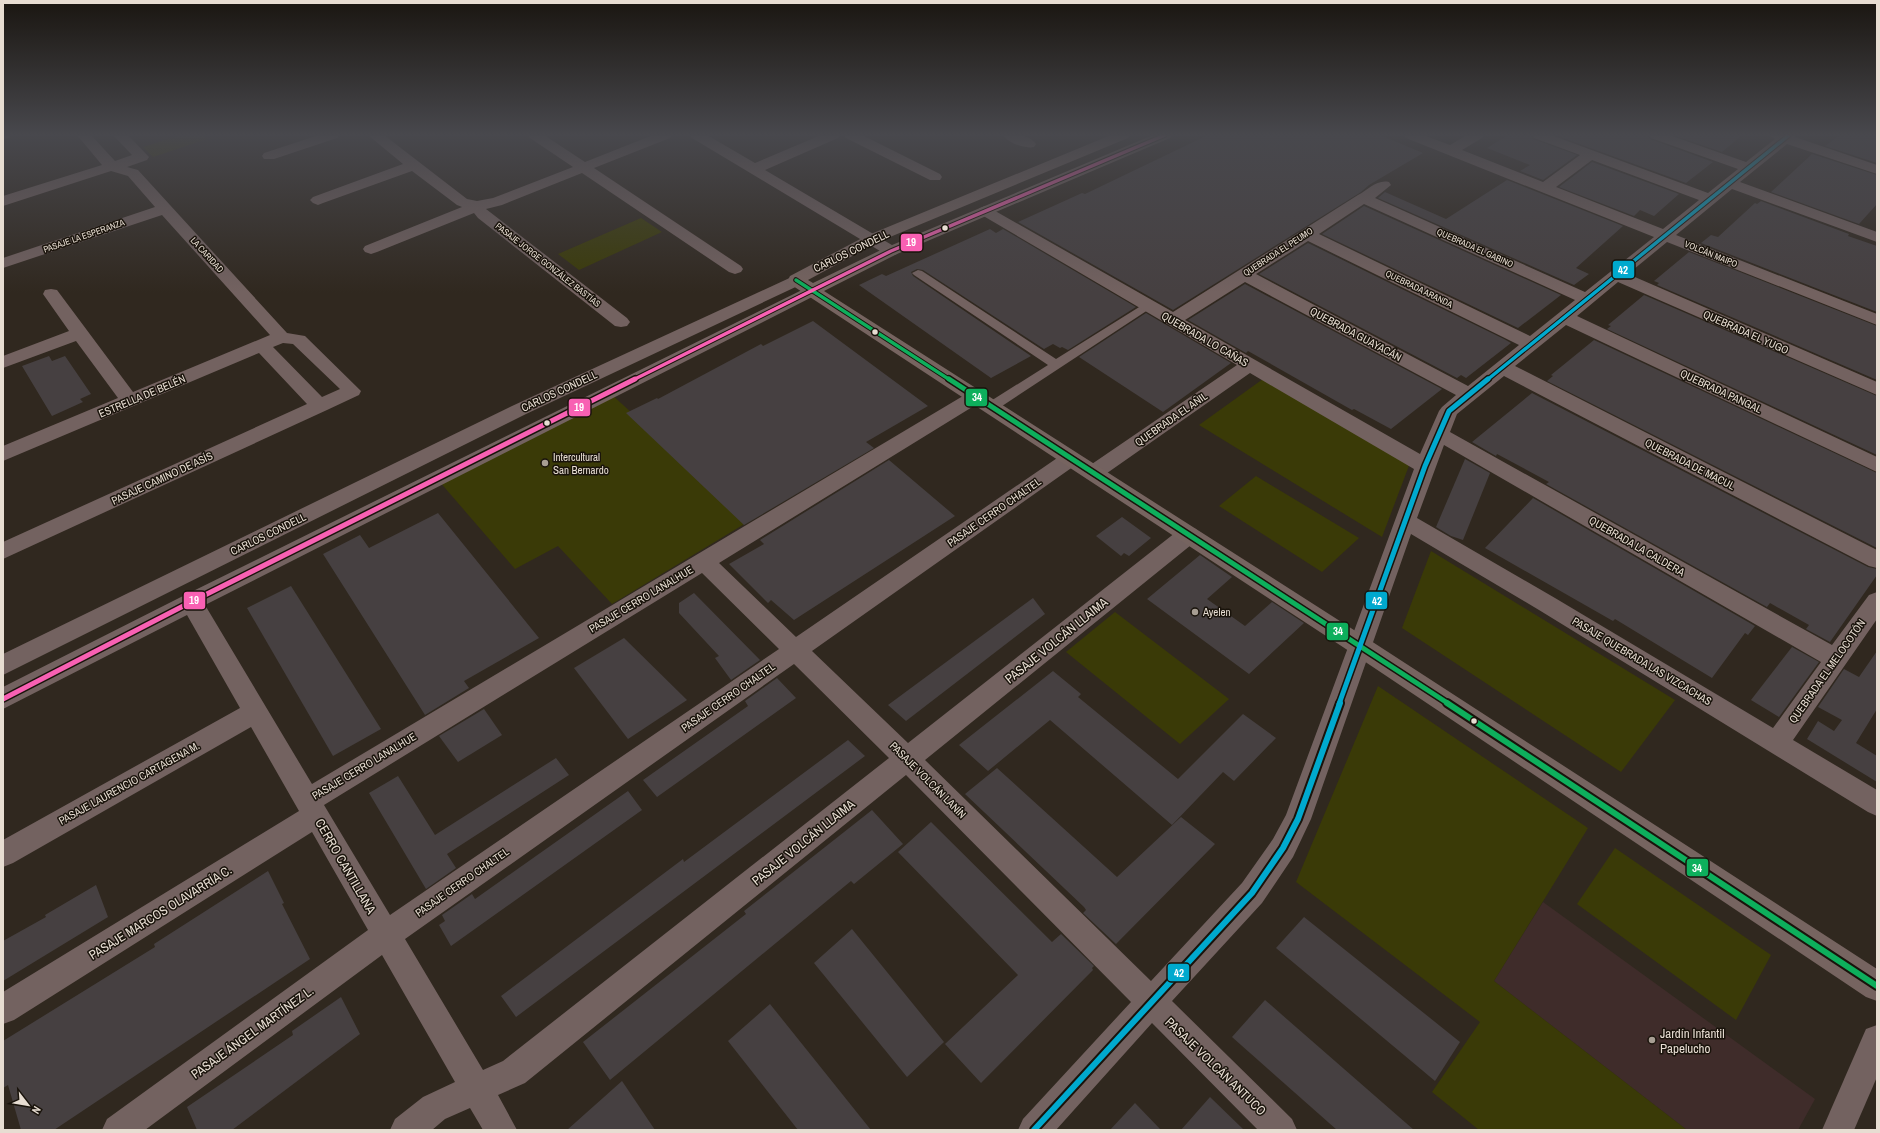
<svg xmlns="http://www.w3.org/2000/svg" width="1880" height="1133" viewBox="0 0 1880 1133" font-family="'Archivo Narrow',sans-serif">
  <style>
    .education { fill: #3f2c2a }
    .green { fill: #3a3a07 }
    .building { fill: #464041 }
    .lines { fill: none; stroke-linecap: round; stroke-linejoin: round }
    .lane { fill: #736260; fill-rule: evenodd }
    .street { fill: #736260; fill-rule: evenodd }
    .secondary { fill: #766460; fill-rule: evenodd }
    .bus-1-far2-casing { stroke: #19130b; stroke-width: 5.5 }
    .bus-1-far1-casing { stroke: #19130b; stroke-width: 8 }
    .bus-1-casing { stroke: #19130b; stroke-width: 10 }
    .bus-2-far1-casing { stroke: #19130b; stroke-width: 5.5 }
    .bus-2-casing { stroke: #19130b; stroke-width: 8 }
    .bus-3-far2-casing { stroke: #19130b; stroke-width: 5.5 }
    .bus-3-far1-casing { stroke: #19130b; stroke-width: 8 }
    .bus-3-casing { stroke: #19130b; stroke-width: 10 }
    .bus-1-far2 { stroke: #0daf5c; stroke-width: 3.5 }
    .bus-1-far1 { stroke: #0daf5c; stroke-width: 5 }
    .bus-1 { stroke: #0daf5c; stroke-width: 6 }
    .bus-2-far1 { stroke: #f860b3; stroke-width: 3.5 }
    .bus-2 { stroke: #f860b3; stroke-width: 5 }
    .bus-3-far2 { stroke: #00a9ce; stroke-width: 3.5 }
    .bus-3-far1 { stroke: #00a9ce; stroke-width: 5 }
    .bus-3 { stroke: #00a9ce; stroke-width: 6 }
    .bus-dot { fill: #e7ddd2; stroke: #19130b; stroke-width: 1.5 }
    .poi-dot { fill: #a79e93; stroke: #19130b; stroke-width: 1.5 }
    .labels { text-anchor: middle; stroke-width: 3; stroke-linejoin: round; paint-order: stroke }
    .far-street-label { font-size: 9px; fill: #e7ddd2; stroke: #19130b }
    .street-label { font-size: 11px; fill: #e7ddd2; stroke: #19130b }
    .poi-label { font-size: 11px; fill: #e7ddd2; stroke: #19130b; text-anchor: start }
    .near-street-label { font-size: 13px; fill: #e7ddd2; stroke: #19130b }
    .near-poi-label { font-size: 13px; fill: #e7ddd2; stroke: #19130b; text-anchor: start }
    .line-badge { stroke: #19130b; stroke-width: 1.5 }
    .badge-label { font-size: 11px; text-anchor: middle; font-weight: bold; fill: #fff }
  </style>
  <rect width="100%" height="100%" fill="#30281f"/>
  <!-- education -->
  <path class="education" d="M 1543,902 L 1815,1099 L 1798,1130 L 1687,1130 L 1494,981 Z"/>
  <!-- green -->
  <g class="green">
    <path d="M 181,135 L 202,135 L 207,139 L 153,157 L 143,147 Z"/>
    <path d="M 641,218 L 662,232 L 579,270 L 558,254 Z"/>
    <path d="M 1263,379 L 1410,463 L 1382,537 L 1199,425 Z"/>
    <path d="M 612,395 L 751,520 L 612,604 L 558,546 L 515,569 L 439,481 Z"/>
    <path d="M 1256,476 L 1359,538 L 1322,572 L 1219,506 Z"/>
    <path d="M 1431,551 L 1675,700 L 1621,772 L 1402,628 Z"/>
    <path d="M 1115,612 L 1229,699 L 1180,744 L 1066,652 Z"/>
    <path d="M 1378,686 L 1588,828 L 1494,981 L 1687,1130 L 1479,1130 L 1432,1092 L 1480,1022 L 1296,882 Z"/>
    <path d="M 1615,848 L 1771,955 L 1736,1020 L 1577,904 Z"/>
  </g>
  <!-- building -->
  <g class="building">
    <path d="M 1208,135 L 1380,135 L 1423,153 L 1369,185 L 1361,192 L 1173,310 L 1018,222 L 1082,193 L 1085,194 Z"/>
    <path d="M 1508,135 L 1531,135 L 1533,139 L 1577,155 L 1543,180 L 1520,171 L 1530,165 L 1487,148 Z"/>
    <path d="M 1555,135 L 1648,135 L 1650,139 L 1713,162 L 1686,183 Z"/>
    <path d="M 1673,135 L 1742,135 L 1722,152 Z"/>
    <path d="M 1840,135 L 1877,135 L 1877,163 L 1825,146 Z"/>
    <path d="M 1812,154 L 1877,175 L 1877,204 L 1859,224 L 1771,192 Z"/>
    <path d="M 1592,162 L 1679,194 L 1654,216 L 1640,210 L 1634,216 L 1559,187 Z"/>
    <path d="M 1507,180 L 1623,226 L 1576,268 L 1589,274 L 1574,285 L 1378,198 L 1385,192 L 1446,219 Z"/>
    <path d="M 1761,201 L 1849,234 L 1848,236 L 1877,246 L 1877,312 L 1701,243 L 1711,235 L 1718,237 L 1755,203 L 1757,204 Z"/>
    <path d="M 1364,206 L 1561,295 L 1518,328 L 1322,234 Z"/>
    <path d="M 990,229 L 996,233 L 1003,229 L 1136,307 L 1068,350 L 1062,347 L 1060,348 L 1053,344 L 1044,349 L 923,270 L 917,269 L 911,272 L 913,276 L 1031,356 L 991,378 L 859,285 L 882,274 L 886,276 Z"/>
    <path d="M 1308,243 L 1504,339 L 1511,343 L 1466,378 L 1461,375 L 1457,378 L 1259,274 Z"/>
    <path d="M 1689,252 L 1877,326 L 1877,380 L 1657,285 L 1659,283 L 1654,281 Z"/>
    <path d="M 1245,284 L 1442,389 L 1391,429 L 1354,409 L 1352,410 L 1248,351 L 1246,353 L 1188,320 Z"/>
    <path d="M 1644,295 L 1877,396 L 1877,455 L 1607,329 L 1611,326 L 1608,325 Z"/>
    <path d="M 1146,313 L 1231,363 L 1163,412 L 1079,357 Z"/>
    <path d="M 813,321 L 928,406 L 866,442 L 874,448 L 744,525 L 626,413 L 657,398 L 658,399 L 761,344 L 763,346 Z"/>
    <path d="M 1594,340 L 1877,473 L 1877,548 L 1547,381 L 1553,376 L 1551,375 Z"/>
    <path d="M 49,356 L 52,361 L 65,356 L 91,394 L 80,399 L 83,402 L 52,416 L 22,366 Z"/>
    <path d="M 1532,393 L 1868,567 L 1877,569 L 1877,575 L 1830,642 L 1806,629 L 1809,625 L 1770,603 L 1767,607 L 1546,484 L 1549,482 L 1497,454 L 1496,456 L 1472,442 Z"/>
    <path d="M 1465,459 L 1490,473 L 1463,540 L 1451,536 L 1436,527 Z"/>
    <path d="M 889,460 L 955,516 L 794,620 L 771,600 L 768,603 L 729,564 L 764,544 L 760,540 Z"/>
    <path d="M 1533,498 L 1755,626 L 1748,635 L 1745,633 L 1712,678 L 1615,619 L 1613,621 L 1485,548 Z"/>
    <path d="M 438,513 L 539,638 L 464,681 L 469,688 L 425,715 L 323,554 L 360,535 L 369,548 Z"/>
    <path d="M 1122,517 L 1151,538 L 1129,556 L 1124,553 L 1121,556 L 1096,536 Z"/>
    <path d="M 1200,555 L 1232,577 L 1207,599 L 1245,626 L 1272,602 L 1304,623 L 1249,674 L 1147,599 Z"/>
    <path d="M 291,586 L 381,729 L 333,756 L 247,608 Z"/>
    <path d="M 694,593 L 760,660 L 731,680 L 715,658 L 719,656 L 679,613 L 679,603 Z"/>
    <path d="M 1033,598 L 1045,614 L 906,721 L 888,705 Z"/>
    <path d="M 624,638 L 687,700 L 628,739 L 574,668 Z"/>
    <path d="M 1792,647 L 1819,662 L 1779,717 L 1751,700 Z"/>
    <path d="M 1877,651 L 1877,709 L 1856,743 L 1877,756 L 1877,782 L 1807,739 L 1818,721 L 1834,731 L 1842,720 L 1818,707 L 1844,669 L 1859,677 Z"/>
    <path d="M 1053,671 L 1081,694 L 1078,697 L 1178,779 L 1243,714 L 1276,738 L 1234,781 L 1223,772 L 1172,825 L 1050,720 L 988,771 L 959,745 Z"/>
    <path d="M 777,678 L 796,698 L 657,797 L 643,780 L 748,706 L 745,701 Z"/>
    <path d="M 484,709 L 502,735 L 458,762 L 439,736 Z"/>
    <path d="M 848,740 L 865,756 L 516,1017 L 501,996 L 683,859 L 684,862 Z"/>
    <path d="M 556,758 L 569,775 L 447,854 L 456,868 L 426,889 L 369,793 L 398,776 L 435,835 Z"/>
    <path d="M 997,768 L 1117,877 L 1181,817 L 1215,844 L 1116,944 L 1083,913 L 1086,910 L 1084,907 L 965,794 Z"/>
    <path d="M 628,791 L 642,810 L 451,946 L 439,925 L 445,921 L 442,915 L 472,894 L 475,899 Z"/>
    <path d="M 872,810 L 903,844 L 854,884 L 851,881 L 610,1080 L 583,1042 L 746,914 L 744,911 Z"/>
    <path d="M 931,822 L 1052,942 L 1061,934 L 1094,966 L 1092,968 L 1093,970 L 981,1083 L 945,1044 L 1018,975 L 898,852 Z"/>
    <path d="M 268,871 L 284,903 L 282,904 L 310,959 L 54,1130 L 21,1130 L 8,1085 L 3,1088 L 3,1041 L 155,947 L 154,944 Z"/>
    <path d="M 96,885 L 108,917 L 3,981 L 3,941 L 46,917 L 45,915 Z"/>
    <path d="M 1304,917 L 1460,1042 L 1435,1081 L 1276,948 Z"/>
    <path d="M 852,929 L 944,1042 L 907,1077 L 814,963 Z"/>
    <path d="M 341,997 L 360,1034 L 232,1130 L 197,1130 L 187,1107 L 293,1035 L 292,1031 Z"/>
    <path d="M 1265,1000 L 1414,1130 L 1337,1130 L 1232,1037 Z"/>
    <path d="M 770,1004 L 871,1130 L 798,1130 L 728,1041 Z"/>
    <path d="M 622,1081 L 655,1130 L 567,1130 Z"/>
    <path d="M 1210,1097 L 1244,1130 L 1181,1130 Z"/>
    <path d="M 1135,1103 L 1161,1130 L 1110,1130 Z"/>
  </g>
  <g class="lines">
    <!-- lane -->
    <path class="lane" d="M 918,270 L 922,271 L 1056,359 L 1144,304 L 1148,302 L 1154,306 L 996,410 L 986,410 L 985,407 L 986,404 L 1048,365 L 914,275 L 912,273 Z"/>
    <!-- street -->
    <g class="street">
      <path d="M 3,135 L 11,135 L 9,138 L 3,139 Z"/>
      <path d="M 77,135 L 91,135 L 115,161 L 132,155 L 113,135 L 128,135 L 149,157 L 147,160 L 127,167 L 138,170 L 287,333 L 305,336 L 361,391 L 359,395 L 327,410 L 3,559 L 3,542 L 307,404 L 259,353 L 3,461 L 3,446 L 118,398 L 76,341 L 3,368 L 3,356 L 69,331 L 43,294 L 45,290 L 51,289 L 57,290 L 133,392 L 270,335 L 162,215 L 3,268 L 3,258 L 155,207 L 128,176 L 111,171 L 3,206 L 3,196 L 102,165 ZM 283,343 L 293,344 L 340,389 L 322,397 L 273,347 Z"/>
      <path d="M 319,135 L 339,135 L 337,138 L 274,159 L 264,159 L 262,156 L 264,153 Z"/>
      <path d="M 368,135 L 384,135 L 467,199 L 477,201 L 493,198 L 573,167 L 530,138 L 528,135 L 544,135 L 585,162 L 653,135 L 672,135 L 670,138 L 594,168 L 741,266 L 743,269 L 741,272 L 735,274 L 729,272 L 582,173 L 502,205 L 486,209 L 627,318 L 630,322 L 627,326 L 621,327 L 615,326 L 478,218 L 474,213 L 377,252 L 371,254 L 365,252 L 363,249 L 365,246 L 462,207 L 457,205 L 412,171 L 323,203 L 318,205 L 313,203 L 310,200 L 313,197 L 403,164 Z"/>
      <path d="M 690,135 L 707,135 L 755,163 L 821,135 L 840,135 L 838,138 L 765,170 L 897,248 L 899,251 L 897,254 L 891,256 L 885,254 L 692,138 Z"/>
      <path d="M 844,135 L 862,135 L 940,174 L 942,177 L 940,180 L 930,180 L 846,138 Z"/>
      <path d="M 1003,135 C 1014,134 1029,134 1036,144 L 1034,147 C 1025,149 1008,143 1003,135 Z"/>
      <path d="M 1404,135 L 1423,135 L 1450,145 L 1467,135 L 1484,135 L 1482,138 L 1462,150 L 1543,182 L 1580,155 L 1534,138 L 1532,135 L 1551,135 L 1708,193 L 1738,169 L 1651,138 L 1649,135 L 1669,135 L 1746,162 L 1775,139 L 1769,135 L 1796,135 L 1795,137 L 1877,165 L 1877,174 L 1787,144 L 1740,182 L 1877,232 L 1877,242 L 1732,189 L 1676,235 L 1877,314 L 1877,325 L 1667,242 L 1628,274 L 1877,382 L 1877,395 L 1618,282 L 1577,316 L 1877,457 L 1877,472 L 1566,325 L 1515,366 L 1877,550 L 1877,568 L 1869,566 L 1504,376 L 1457,414 L 1450,432 L 1832,645 L 1869,595 L 1877,592 L 1877,619 L 1793,740 L 1877,790 L 1877,816 L 1868,812 L 1539,610 L 1411,534 L 1311,819 L 1293,857 L 1262,903 L 1172,1001 L 1292,1119 L 1297,1130 L 1258,1130 L 1152,1023 L 1056,1130 L 1018,1130 L 1023,1119 L 1131,1002 L 906,775 L 525,1083 L 498,1095 L 517,1130 L 483,1130 L 470,1108 L 445,1119 L 432,1130 L 390,1130 L 395,1119 L 423,1097 L 455,1082 L 382,955 L 145,1130 L 102,1130 L 107,1119 L 368,930 L 312,832 L 14,1020 L 3,1024 L 3,992 L 299,811 L 251,727 L 13,863 L 3,867 L 3,840 L 240,708 L 187,615 L 3,709 L 3,687 L 183,596 L 812,285 L 818,286 L 820,290 L 818,294 L 205,605 L 312,784 L 968,393 L 975,391 L 982,393 L 984,397 L 982,401 L 719,563 L 796,637 L 1063,454 L 1070,452 L 1077,454 L 1080,459 L 1077,464 L 812,651 L 908,743 L 1180,529 L 1188,527 L 1196,529 L 1199,535 L 1196,541 L 925,760 L 1151,981 L 1242,883 L 1273,839 L 1286,815 L 1414,469 L 1250,373 L 1100,478 L 1093,480 L 1086,478 L 1083,473 L 1086,468 L 1237,365 L 980,214 L 977,211 L 980,208 L 985,206 L 990,208 L 1173,312 L 1358,195 C 1368,190 1377,179 1389,182 L 1391,185 L 1375,198 L 1585,292 L 1654,237 L 1406,138 ZM 1592,160 L 1699,200 L 1663,229 L 1556,187 ZM 1364,204 L 1575,300 L 1530,336 L 1319,234 ZM 1308,241 L 1519,345 L 1468,386 L 1256,274 ZM 1245,282 L 1456,395 L 1442,407 L 1439,411 L 1420,454 L 1185,320 ZM 1444,445 L 1821,662 L 1773,728 L 1555,598 L 1417,518 ZM 702,573 L 779,649 L 390,915 L 324,805 ZM 794,664 L 889,758 L 503,1061 L 483,1070 L 405,939 Z"/>
      <path d="M 796,275 L 802,276 L 804,280 L 802,284 L 526,414 L 3,675 L 3,654 L 512,406 Z"/>
      <path d="M 1877,1025 L 1877,1077 L 1854,1130 L 1822,1130 L 1866,1029 Z"/>
    </g>
    <!-- secondary -->
    <path class="secondary" d="M 1111,135 L 1130,135 L 1128,138 L 878,242 L 808,280 L 813,283 L 885,248 L 1153,135 L 1172,135 L 1170,138 L 897,254 L 824,291 L 1368,639 L 1877,969 L 1877,1001 L 1866,997 L 1352,653 L 790,284 L 788,280 L 790,276 L 866,236 Z"/>
    <defs>
      <path id="bus-1-far2" d="M 796,280 L 950,380"/>
      <path id="bus-1-far1" d="M 949,379 L 1449,704"/>
      <path id="bus-1" d="M 1447,703 L 1877,986"/>
      <path id="bus-2-far1" d="M 633,380 L 891,251 L 1165,135"/>
      <path id="bus-2" d="M 3,699 L 191,602 L 635,379"/>
      <path id="bus-3-far2" d="M 1487,380 L 1789,135"/>
      <path id="bus-3-far1" d="M 1339,704 L 1425,466 L 1449,411 L 1488,379"/>
      <path id="bus-3" d="M 1034,1130 L 1252,893 L 1283,848 L 1298,819 L 1340,703"/>
    </defs>
    <!-- bus-1-far2 casing -->
    <use href="#bus-1-far2" class="bus-1-far2-casing"/>
    <!-- bus-1-far1 casing -->
    <use href="#bus-1-far1" class="bus-1-far1-casing"/>
    <!-- bus-1 casing -->
    <use href="#bus-1" class="bus-1-casing"/>
    <!-- bus-2-far1 casing -->
    <use href="#bus-2-far1" class="bus-2-far1-casing"/>
    <!-- bus-2 casing -->
    <use href="#bus-2" class="bus-2-casing"/>
    <!-- bus-3-far2 casing -->
    <use href="#bus-3-far2" class="bus-3-far2-casing"/>
    <!-- bus-3-far1 casing -->
    <use href="#bus-3-far1" class="bus-3-far1-casing"/>
    <!-- bus-3 casing -->
    <use href="#bus-3" class="bus-3-casing"/>
    <!-- bus-1-far2 -->
    <use href="#bus-1-far2" class="bus-1-far2"/>
    <!-- bus-1-far1 -->
    <use href="#bus-1-far1" class="bus-1-far1"/>
    <!-- bus-1 -->
    <use href="#bus-1" class="bus-1"/>
    <!-- bus-2-far1 -->
    <use href="#bus-2-far1" class="bus-2-far1"/>
    <!-- bus-2 -->
    <use href="#bus-2" class="bus-2"/>
    <!-- bus-3-far2 -->
    <use href="#bus-3-far2" class="bus-3-far2"/>
    <!-- bus-3-far1 -->
    <use href="#bus-3-far1" class="bus-3-far1"/>
    <!-- bus-3 -->
    <use href="#bus-3" class="bus-3"/>
  </g>
  <!-- sky -->
  <linearGradient id="sky" x2="0" y2="1"><stop stop-color="#1a1611"/><stop offset="0.46" stop-color="#48484d"/><stop offset="1" stop-color="#48484d" stop-opacity="0"/></linearGradient>
  <rect width="1880" height="293" fill="url(#sky)"/>
  <!-- markers -->
  <g class="bus-dot">
    <circle cx="945" cy="228" r="3.5"/>
    <circle cx="875" cy="332" r="3.5"/>
    <circle cx="547" cy="423" r="3.5"/>
    <circle cx="1474" cy="721" r="3.5"/>
  </g>
  <g class="poi-dot">
    <circle cx="545" cy="463" r="4"/>
    <circle cx="1195" cy="612" r="4"/>
    <circle cx="1652" cy="1040" r="4"/>
  </g>
  <g class="labels">
    <!-- far-street labels -->
    <g class="far-street-label">
      <text transform="translate(84 236) rotate(-19)" y="3">PASAJE LA ESPERANZA</text>
      <text transform="translate(1475 248) rotate(24)" y="3">QUEBRADA EL GABINO</text>
      <text transform="translate(1278 252) rotate(-33)" y="3">QUEBRADA EL PEUMO</text>
      <text transform="translate(1711 254) rotate(22)" y="3">VOLCÁN MAIPO</text>
      <text transform="translate(207 255) rotate(48)" y="3">LA CARIDAD</text>
      <text transform="translate(548 265) rotate(38)" y="3">PASAJE JORGE GONZÁLEZ BASTÍAS</text>
      <text transform="translate(1419 289) rotate(26)" y="3">QUEBRADA ARANDA</text>
    </g>
    <!-- street labels -->
    <g class="street-label">
      <text transform="translate(851 251) rotate(-26)" y="4">CARLOS CONDELL</text>
      <text transform="translate(1746 332) rotate(24)" y="4">QUEBRADA EL YUGO</text>
      <text transform="translate(1356 334) rotate(28)" y="4">QUEBRADA GUAYACÁN</text>
      <text transform="translate(1205 339) rotate(30)" y="4">QUEBRADA LO CAÑAS</text>
      <text transform="translate(559 391) rotate(-25)" y="4">CARLOS CONDELL</text>
      <text transform="translate(1721 391) rotate(25)" y="4">QUEBRADA PANGAL</text>
      <text transform="translate(142 396) rotate(-23)" y="4">ESTRELLA DE BELÉN</text>
      <text transform="translate(1171 419) rotate(-35)" y="4">QUEBRADA EL AÑIL</text>
      <text transform="translate(1690 464) rotate(27)" y="4">QUEBRADA DE MACUL</text>
      <text transform="translate(162 478) rotate(-25)" y="4">PASAJE CAMINO DE ASÍS</text>
      <text transform="translate(994 512) rotate(-35)" y="4">PASAJE CERRO CHALTEL</text>
      <text transform="translate(268 534) rotate(-26)" y="4">CARLOS CONDELL</text>
      <text transform="translate(1637 546) rotate(30)" y="4">QUEBRADA LA CALDERA</text>
      <text transform="translate(641 599) rotate(-31)" y="4">PASAJE CERRO LANALHUE</text>
      <text transform="translate(1642 661) rotate(31)" y="4">PASAJE QUEBRADA LAS VIZCACHAS</text>
      <text transform="translate(1827 671) rotate(-55)" y="4">QUEBRADA EL MELOCOTÓN</text>
      <text transform="translate(728 697) rotate(-35)" y="4">PASAJE CERRO CHALTEL</text>
      <text transform="translate(364 766) rotate(-31)" y="4">PASAJE CERRO LANALHUE</text>
      <text transform="translate(928 780) rotate(45)" y="4">PASAJE VOLCÁN LANÍN</text>
      <text transform="translate(129 783) rotate(-29)" y="4">PASAJE LAURENCIO CARTAGENA M.</text>
      <text transform="translate(462 882) rotate(-35)" y="4">PASAJE CERRO CHALTEL</text>
    </g>
    <!-- poi labels -->
    <g class="poi-label">
      <text x="553" y="461">Intercultural<tspan x="553" dy="13">San Bernardo</tspan></text>
      <text x="1203" y="616">Ayelen</text>
    </g>
    <!-- near-street labels -->
    <g class="near-street-label">
      <text transform="translate(1056 640) rotate(-39)" y="5">PASAJE VOLCÁN LLAIMA</text>
      <text transform="translate(803 842) rotate(-39)" y="5">PASAJE VOLCÁN LLAIMA</text>
      <text transform="translate(346 866) rotate(60)" y="5">CERRO CANTILLANA</text>
      <text transform="translate(160 912) rotate(-32)" y="5">PASAJE MARCOS OLAVARRÍA C.</text>
      <text transform="translate(252 1032) rotate(-36)" y="5">PASAJE ÁNGEL MARTÍNEZ L.</text>
      <text transform="translate(1216 1066) rotate(44)" y="5">PASAJE VOLCÁN ANTUCO</text>
    </g>
    <!-- near-poi labels -->
    <g class="near-poi-label">
      <text x="1660" y="1038">Jardín Infantil<tspan x="1660" dy="15">Papelucho</tspan></text>
    </g>
  </g>
  <g class="line-badge">
    <rect x="900" y="233" width="23" height="19" rx="4" fill="#f860b3"/>
    <rect x="1612" y="260" width="23" height="19" rx="4" fill="#00a9ce"/>
    <rect x="965" y="388" width="23" height="19" rx="4" fill="#0daf5c"/>
    <rect x="568" y="398" width="23" height="19" rx="4" fill="#f860b3"/>
    <rect x="183" y="591" width="23" height="19" rx="4" fill="#f860b3"/>
    <rect x="1365" y="591" width="23" height="19" rx="4" fill="#00a9ce"/>
    <rect x="1326" y="622" width="23" height="19" rx="4" fill="#0daf5c"/>
    <rect x="1686" y="858" width="23" height="19" rx="4" fill="#0daf5c"/>
    <rect x="1167" y="963" width="23" height="19" rx="4" fill="#00a9ce"/>
  </g>
  <g class="badge-label">
    <text x="911" y="246">19</text>
    <text x="1623" y="274">42</text>
    <text x="977" y="401">34</text>
    <text x="579" y="411">19</text>
    <text x="194" y="604">19</text>
    <text x="1377" y="605">42</text>
    <text x="1338" y="635">34</text>
    <text x="1697" y="872">34</text>
    <text x="1179" y="977">42</text>
  </g>
  <!-- border -->
  <rect width="1880" height="1133" fill="none" stroke="#e7ddd2" stroke-width="8"/>
  <!-- north arrow -->
  <g transform="translate(28 1105) rotate(121)" stroke="#19130b" stroke-width="3" paint-order="stroke">
  <path d="M0-3L7 15L0 10L-7 15Z" fill="#e7ddd2"/>
  <text y="-6" font-size="11" font-weight="bold" text-anchor="middle" fill="#e7ddd2">N</text>
  </g>
</svg>
